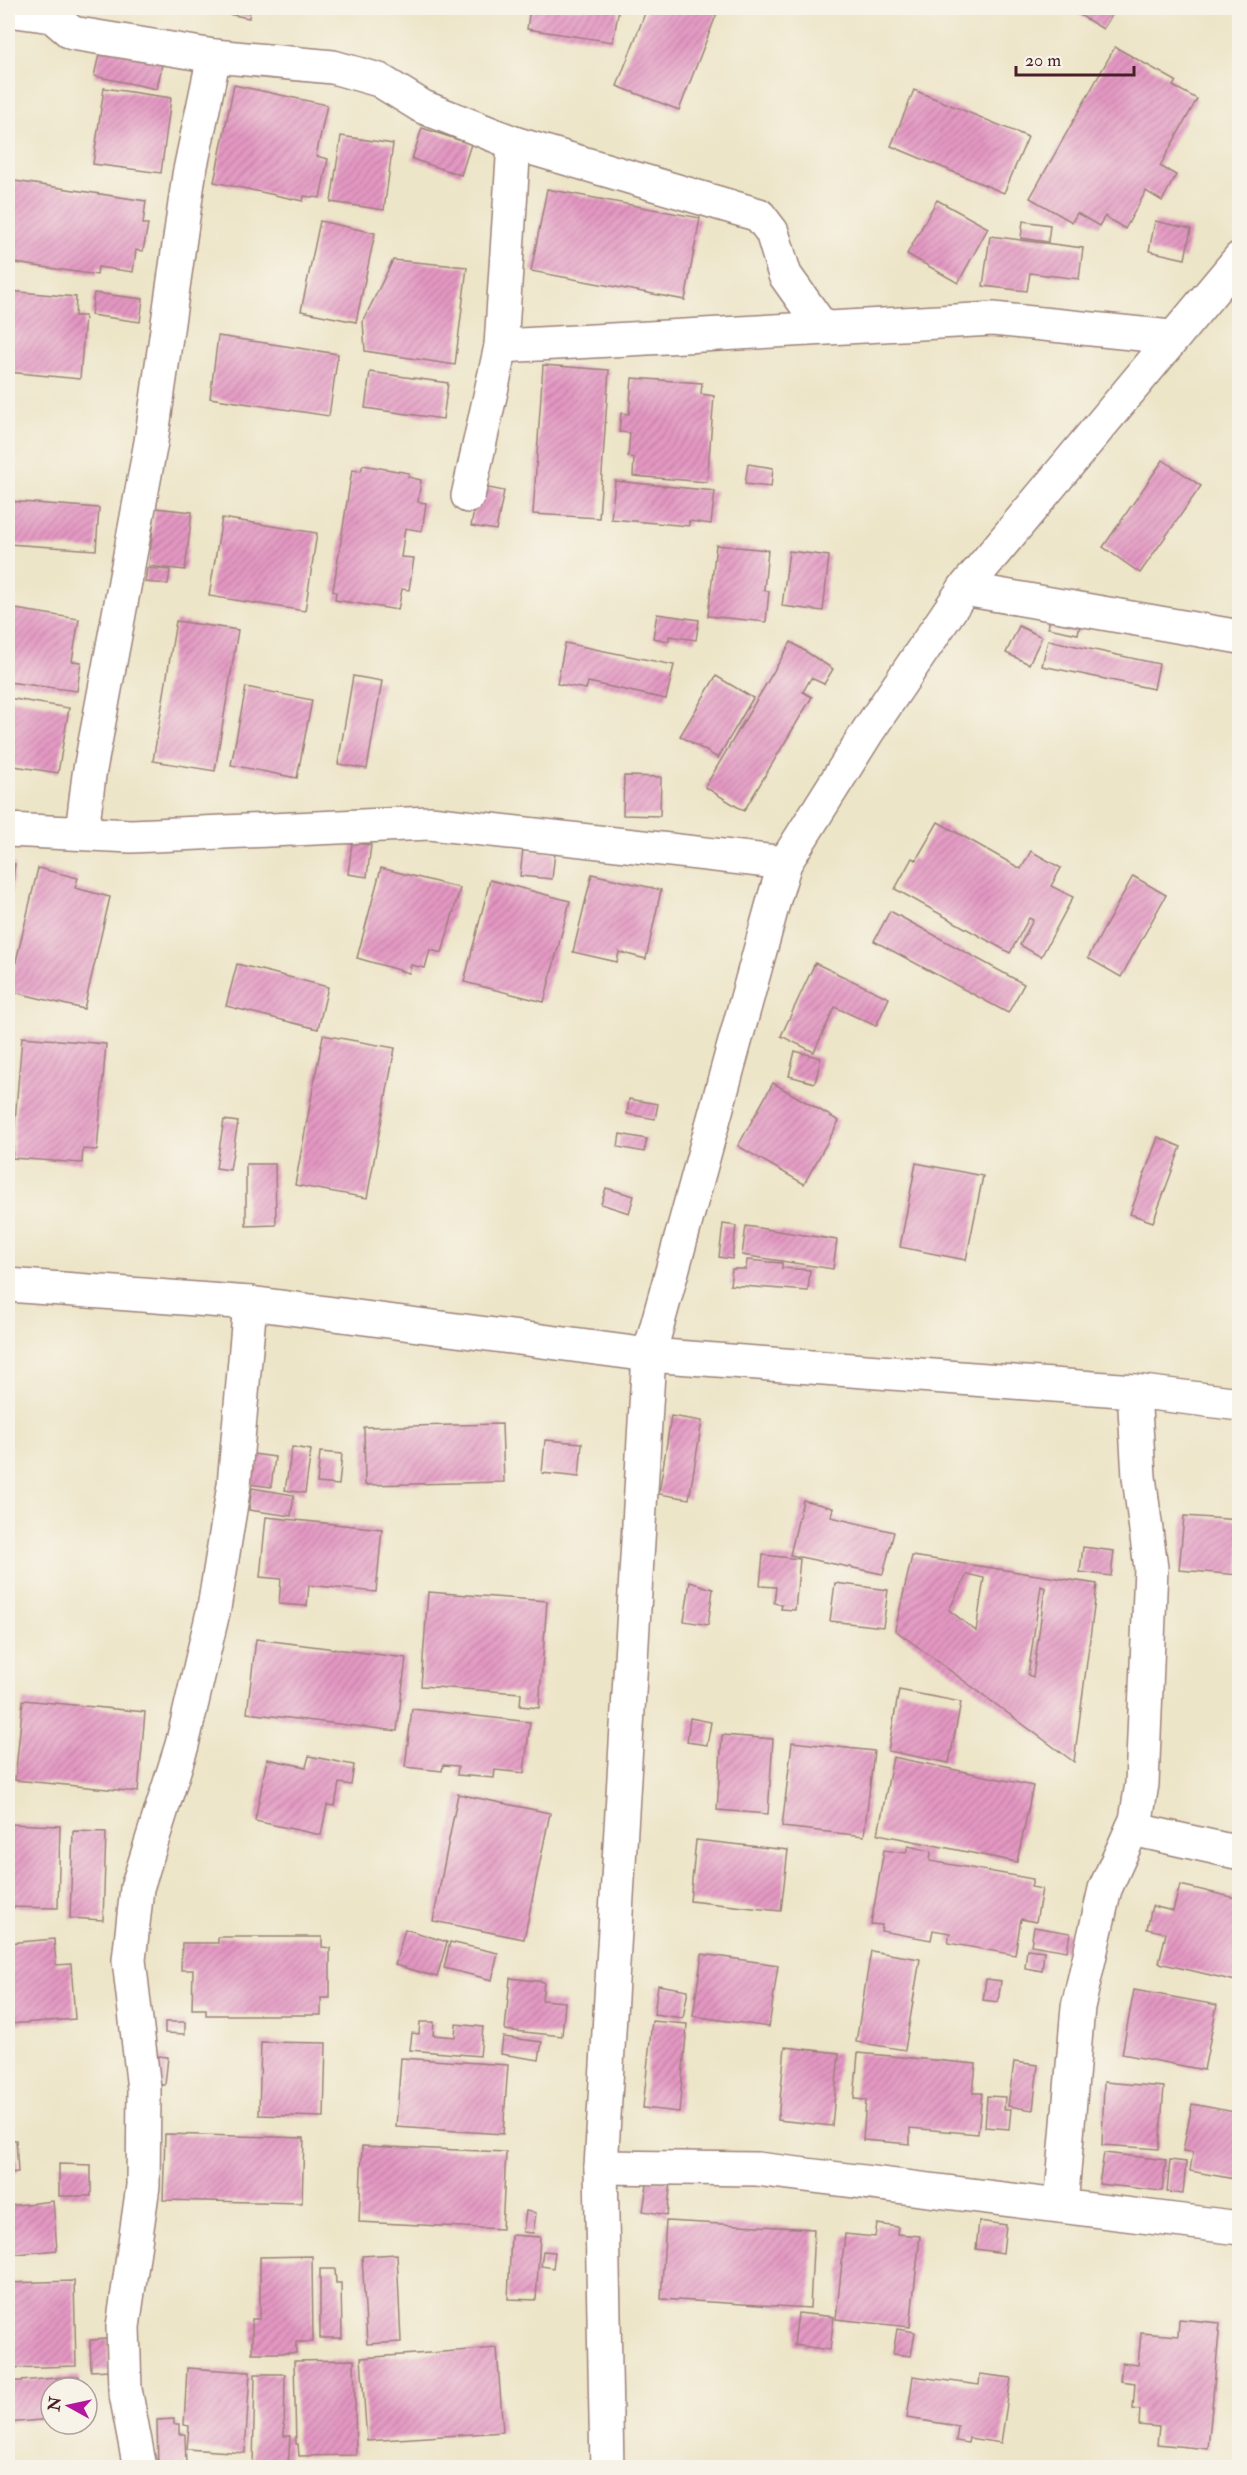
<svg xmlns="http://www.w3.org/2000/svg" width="1247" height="2475" viewBox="0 0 1247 2475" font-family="'IM FELL Double Pica',serif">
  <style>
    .building { fill: url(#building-hatch); fill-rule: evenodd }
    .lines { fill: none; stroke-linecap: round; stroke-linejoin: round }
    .minor-casing { stroke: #9c827a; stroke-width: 36 }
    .tertiary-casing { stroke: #9c827a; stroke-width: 36 }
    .minor { stroke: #fff; stroke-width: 33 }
    .tertiary { stroke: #fff; stroke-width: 33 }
  </style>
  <defs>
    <pattern id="building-hatch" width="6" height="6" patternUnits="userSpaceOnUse" patternTransform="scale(1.5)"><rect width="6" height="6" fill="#e498c3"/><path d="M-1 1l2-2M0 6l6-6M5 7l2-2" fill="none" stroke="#bb7b9f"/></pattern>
  </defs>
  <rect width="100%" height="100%" fill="#f7f3e8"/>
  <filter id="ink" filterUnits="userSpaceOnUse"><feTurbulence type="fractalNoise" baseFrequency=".0167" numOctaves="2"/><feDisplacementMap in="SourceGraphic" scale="12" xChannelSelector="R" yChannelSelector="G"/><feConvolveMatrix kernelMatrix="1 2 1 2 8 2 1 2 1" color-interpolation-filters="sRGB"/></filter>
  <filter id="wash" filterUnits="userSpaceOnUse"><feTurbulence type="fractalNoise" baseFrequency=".008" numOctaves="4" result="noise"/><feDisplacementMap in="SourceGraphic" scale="24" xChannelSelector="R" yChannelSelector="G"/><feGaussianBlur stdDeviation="1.35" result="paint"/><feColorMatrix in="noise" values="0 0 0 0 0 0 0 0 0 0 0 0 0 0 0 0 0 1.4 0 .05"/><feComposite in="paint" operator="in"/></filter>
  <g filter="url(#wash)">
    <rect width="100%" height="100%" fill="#ede5c8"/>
    <g id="blocks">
      <!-- building -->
      <g class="building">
        <path d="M 197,8 L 250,8 L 249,18 Z"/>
        <path d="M 530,8 L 619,8 L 613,42 L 527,29 Z"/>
        <path d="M 647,8 L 719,8 L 679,110 L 617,86 Z"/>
        <path d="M 1068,8 L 1116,8 L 1103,29 Z"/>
        <path d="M 101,46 L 163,60 L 157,89 L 94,76 Z"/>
        <path d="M 1115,47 L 1176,81 L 1173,86 L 1197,99 L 1160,166 L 1176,175 L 1162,201 L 1146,191 L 1125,229 L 1105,216 L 1099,226 L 1077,213 L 1072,222 L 1030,198 Z"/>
        <path d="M 234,85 L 327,105 L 316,156 L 328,159 L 320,198 L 304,196 L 303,201 L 214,182 Z"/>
        <path d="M 104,88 L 171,98 L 161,173 L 93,164 Z"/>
        <path d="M 914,90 L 1028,137 L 1004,193 L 891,146 Z"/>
        <path d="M 422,128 L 471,144 L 461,175 L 412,159 Z"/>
        <path d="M 341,136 L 393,144 L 384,210 L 331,202 Z"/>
        <path d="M 8,180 L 146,201 L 143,224 L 148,224 L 143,251 L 136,250 L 133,272 L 98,267 L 97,275 L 8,262 Z"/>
        <path d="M 547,189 L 700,218 L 685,300 L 531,271 Z"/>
        <path d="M 937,200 L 988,228 L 958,283 L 907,254 Z"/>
        <path d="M 320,221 L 375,233 L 356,322 L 301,311 Z"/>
        <path d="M 1023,221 L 1050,225 L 1048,242 L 1021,238 Z"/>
        <path d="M 1155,221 L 1191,229 L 1185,259 L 1149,251 Z"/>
        <path d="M 990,236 L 1083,248 L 1079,279 L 1030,273 L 1027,291 L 983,286 Z"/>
        <path d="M 393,260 L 467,267 L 455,365 L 365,351 L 363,321 Z"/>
        <path d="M 8,291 L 76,297 L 75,316 L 85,316 L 80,379 L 8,372 Z"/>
        <path d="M 94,293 L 143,299 L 140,322 L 91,315 Z"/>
        <path d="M 218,336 L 338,354 L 329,416 L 210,398 Z"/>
        <path d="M 543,365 L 609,370 L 599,518 L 533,514 Z"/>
        <path d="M 370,372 L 448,383 L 443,419 L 365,408 Z"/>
        <path d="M 632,378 L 702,383 L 701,394 L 714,396 L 707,482 L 633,476 L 634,458 L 628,457 L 630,433 L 619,432 L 621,413 L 629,414 Z"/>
        <path d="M 1163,460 L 1201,486 L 1140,573 L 1103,547 Z"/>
        <path d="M 748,464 L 773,468 L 771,487 L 745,484 Z"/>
        <path d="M 363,465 L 409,473 L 408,477 L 421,480 L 418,502 L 426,503 L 422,531 L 405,528 L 401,557 L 414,558 L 409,590 L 402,589 L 398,610 L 335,600 L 336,592 L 333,591 L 352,470 L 361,471 Z"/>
        <path d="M 615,481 L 715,491 L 711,524 L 689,521 L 689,526 L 611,519 Z"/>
        <path d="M 479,486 L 504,491 L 496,530 L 471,526 Z"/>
        <path d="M 8,501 L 99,508 L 96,550 L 8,544 Z"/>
        <path d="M 155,508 L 192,512 L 185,570 L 149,566 Z"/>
        <path d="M 222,518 L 317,533 L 305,611 L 209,596 Z"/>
        <path d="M 716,545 L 768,550 L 764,590 L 769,591 L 766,622 L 708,616 Z"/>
        <path d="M 789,551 L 829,556 L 823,611 L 782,606 Z"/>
        <path d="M 147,568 L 170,570 L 168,584 L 145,582 Z"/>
        <path d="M 9,608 L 79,619 L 72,661 L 81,662 L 77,691 L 8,682 Z"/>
        <path d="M 1052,609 L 1082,614 L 1078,634 L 1048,628 Z"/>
        <path d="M 657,614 L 699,620 L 696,640 L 669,636 L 669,641 L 653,638 Z"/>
        <path d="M 176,621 L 238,630 L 215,771 L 153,761 Z"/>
        <path d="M 1019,626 L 1042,637 L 1029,664 L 1006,653 Z"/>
        <path d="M 1048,640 L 1159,664 L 1154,689 L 1042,666 Z"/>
        <path d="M 791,642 L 833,669 L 824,684 L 811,678 L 803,692 L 812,697 L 744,811 L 705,787 Z"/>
        <path d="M 565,643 L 674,665 L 666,699 L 588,682 L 586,689 L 557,684 Z"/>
        <path d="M 353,676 L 382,681 L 367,769 L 338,764 Z"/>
        <path d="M 716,676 L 753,698 L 718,758 L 680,736 Z"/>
        <path d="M 246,687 L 312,700 L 297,778 L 231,765 Z"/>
        <path d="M 8,698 L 69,708 L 58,773 L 8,765 Z"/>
        <path d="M 624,776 L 661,777 L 660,816 L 623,815 Z"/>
        <path d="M 938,822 L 1021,869 L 1031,851 L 1061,868 L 1051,886 L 1073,897 L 1041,957 L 1020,945 L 1033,920 L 1029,918 L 1010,953 L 895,889 L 912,858 L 916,860 Z"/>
        <path d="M 352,843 L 371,845 L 367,877 L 348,874 Z"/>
        <path d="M 523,849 L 555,852 L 552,879 L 520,876 Z"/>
        <path d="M 8,863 L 15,864 L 9,907 L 8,907 Z"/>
        <path d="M 38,868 L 78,878 L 75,888 L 110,897 L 84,1009 L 9,991 Z"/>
        <path d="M 381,868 L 460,888 L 442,953 L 430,950 L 425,968 L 411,965 L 409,973 L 357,958 Z"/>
        <path d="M 592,874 L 661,890 L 646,959 L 619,952 L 617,962 L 573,952 Z"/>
        <path d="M 1133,876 L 1166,895 L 1121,977 L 1088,958 Z"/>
        <path d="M 490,880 L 570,901 L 544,1002 L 464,982 Z"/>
        <path d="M 890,911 L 1024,984 L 1008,1013 L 874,941 Z"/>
        <path d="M 815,963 L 889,998 L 876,1026 L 835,1007 L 814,1052 L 781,1036 Z"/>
        <path d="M 237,964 L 328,987 L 318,1029 L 226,1006 Z"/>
        <path d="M 323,1035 L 395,1048 L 367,1198 L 295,1185 Z"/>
        <path d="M 22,1037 L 106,1044 L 97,1150 L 83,1149 L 82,1163 L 12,1158 Z"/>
        <path d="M 795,1051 L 821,1058 L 815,1083 L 789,1076 Z"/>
        <path d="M 773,1083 L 839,1121 L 804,1184 L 738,1146 Z"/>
        <path d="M 629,1099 L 658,1104 L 655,1119 L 627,1114 Z"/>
        <path d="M 224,1120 L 238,1122 L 230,1170 L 216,1168 Z"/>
        <path d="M 620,1134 L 647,1139 L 644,1152 L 618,1147 Z"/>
        <path d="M 1158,1137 L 1181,1147 L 1153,1222 L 1130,1214 Z"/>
        <path d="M 916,1163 L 983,1176 L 966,1260 L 900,1247 Z"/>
        <path d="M 246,1164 L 275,1164 L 276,1225 L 246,1226 Z"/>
        <path d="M 606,1188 L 634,1196 L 629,1213 L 601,1204 Z"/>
        <path d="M 723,1224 L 736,1226 L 732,1259 L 719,1257 Z"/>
        <path d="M 746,1226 L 837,1240 L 833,1269 L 742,1255 Z"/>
        <path d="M 747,1260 L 782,1263 L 782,1268 L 810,1270 L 808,1291 L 730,1285 L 732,1269 L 746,1269 Z"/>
        <path d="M 671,1416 L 702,1421 L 689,1499 L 659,1494 Z"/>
        <path d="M 502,1424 L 504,1482 L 365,1485 L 364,1427 Z"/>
        <path d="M 545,1440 L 582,1443 L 579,1477 L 542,1473 Z"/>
        <path d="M 292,1447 L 311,1450 L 305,1493 L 285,1490 Z"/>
        <path d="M 320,1452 L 342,1454 L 339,1485 L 317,1483 Z"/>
        <path d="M 253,1454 L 275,1457 L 271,1487 L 249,1484 Z"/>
        <path d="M 252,1488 L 294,1495 L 291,1516 L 249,1510 Z"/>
        <path d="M 803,1500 L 833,1508 L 831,1517 L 894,1532 L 883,1574 L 790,1555 Z"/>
        <path d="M 1184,1516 L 1240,1520 L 1240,1575 L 1179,1570 Z"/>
        <path d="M 266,1517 L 382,1529 L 376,1592 L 309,1585 L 307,1606 L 279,1604 L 281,1579 L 260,1577 Z"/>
        <path d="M 1083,1547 L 1114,1551 L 1111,1576 L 1080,1572 Z"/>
        <path d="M 763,1555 L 800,1559 L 795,1610 L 781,1609 L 782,1605 L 774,1603 L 776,1587 L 760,1586 Z"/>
        <path d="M 912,1556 L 1097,1584 L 1074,1762 L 895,1630 ZM 967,1574 L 984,1578 L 976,1631 L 949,1610 ZM 1041,1586 L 1045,1588 L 1033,1677 L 1028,1675 Z"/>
        <path d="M 690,1582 L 713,1589 L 708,1625 L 684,1621 Z"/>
        <path d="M 835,1583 L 888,1590 L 883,1627 L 830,1621 Z"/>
        <path d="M 428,1592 L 547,1601 L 539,1708 L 520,1706 L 521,1693 L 421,1686 Z"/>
        <path d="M 256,1639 L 406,1658 L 397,1731 L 247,1713 Z"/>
        <path d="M 899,1690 L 961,1702 L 949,1763 L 888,1751 Z"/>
        <path d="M 23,1700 L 145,1712 L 138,1792 L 15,1780 Z"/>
        <path d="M 412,1709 L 530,1722 L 524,1773 L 495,1770 L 494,1778 L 457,1775 L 458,1766 L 443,1765 L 442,1771 L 405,1767 Z"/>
        <path d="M 690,1718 L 711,1722 L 707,1745 L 687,1742 Z"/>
        <path d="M 722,1735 L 773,1739 L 768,1814 L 717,1810 Z"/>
        <path d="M 792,1742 L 874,1751 L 864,1836 L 782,1827 Z"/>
        <path d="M 309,1756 L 354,1765 L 351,1785 L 339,1783 L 335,1806 L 327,1805 L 321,1835 L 255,1821 L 267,1759 L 306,1767 Z"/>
        <path d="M 893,1757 L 1033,1786 L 1017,1862 L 878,1834 Z"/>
        <path d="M 458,1794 L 550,1813 L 524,1939 L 433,1921 Z"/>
        <path d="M 8,1824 L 60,1826 L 58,1908 L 8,1907 Z"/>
        <path d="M 73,1831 L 106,1832 L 103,1920 L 70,1918 Z"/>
        <path d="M 696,1840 L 788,1850 L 781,1911 L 690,1901 Z"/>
        <path d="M 908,1846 L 931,1851 L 930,1861 L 1033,1879 L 1031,1887 L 1042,1889 L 1036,1922 L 1021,1919 L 1015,1955 L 948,1943 L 950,1933 L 933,1930 L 931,1940 L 881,1931 L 882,1925 L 871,1924 L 884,1850 L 906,1853 Z"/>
        <path d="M 1180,1885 L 1240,1899 L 1240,1982 L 1159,1963 L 1166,1933 L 1147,1929 L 1152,1906 L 1173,1911 Z"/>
        <path d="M 1034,1927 L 1070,1933 L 1067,1951 L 1031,1945 Z"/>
        <path d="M 405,1929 L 447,1942 L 437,1977 L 395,1965 Z"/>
        <path d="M 218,1937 L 322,1937 L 322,1947 L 330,1948 L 330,1998 L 321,1998 L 321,2015 L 206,2015 L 206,2009 L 192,2009 L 193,1970 L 181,1970 L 182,1943 L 218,1943 Z"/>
        <path d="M 54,1939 L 56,1965 L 71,1964 L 75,2019 L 8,2024 L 8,1943 Z"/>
        <path d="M 450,1942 L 498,1953 L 492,1980 L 444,1968 Z"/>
        <path d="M 1027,1949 L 1044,1951 L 1042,1971 L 1025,1968 Z"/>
        <path d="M 871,1951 L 920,1959 L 905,2050 L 856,2042 Z"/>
        <path d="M 702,1954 L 778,1965 L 769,2027 L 693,2016 Z"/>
        <path d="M 510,1978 L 544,1982 L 542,2000 L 565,2002 L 562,2036 L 505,2030 Z"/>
        <path d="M 986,1979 L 1001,1981 L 998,2002 L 983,2000 Z"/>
        <path d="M 658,1985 L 688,1990 L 683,2018 L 654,2014 Z"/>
        <path d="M 1134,1990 L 1217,2005 L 1204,2070 L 1122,2054 Z"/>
        <path d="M 652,2021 L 687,2024 L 679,2112 L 643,2108 Z"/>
        <path d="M 165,2022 L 185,2022 L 185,2034 L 165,2033 Z"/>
        <path d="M 420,2022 L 434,2022 L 433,2035 L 455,2037 L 456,2024 L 483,2027 L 480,2056 L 410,2050 L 412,2033 L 419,2034 Z"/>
        <path d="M 503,2037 L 542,2042 L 539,2060 L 501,2054 Z"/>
        <path d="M 261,2042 L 326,2043 L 324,2117 L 259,2115 Z"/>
        <path d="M 785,2047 L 839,2053 L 832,2126 L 778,2120 Z"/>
        <path d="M 858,2053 L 976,2064 L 973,2093 L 982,2093 L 978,2134 L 910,2128 L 910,2144 L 863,2140 L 866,2100 L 854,2099 Z"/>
        <path d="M 147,2055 L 168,2057 L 165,2085 L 145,2084 Z"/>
        <path d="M 401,2058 L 508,2065 L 503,2134 L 396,2127 Z"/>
        <path d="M 1014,2062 L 1038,2065 L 1033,2110 L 1008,2106 Z"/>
        <path d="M 1104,2082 L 1164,2087 L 1159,2149 L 1102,2145 Z"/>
        <path d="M 987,2096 L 1005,2097 L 1004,2109 L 1011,2109 L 1009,2129 L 985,2127 Z"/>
        <path d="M 1192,2104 L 1240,2113 L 1240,2180 L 1190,2171 L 1193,2152 L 1183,2151 Z"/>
        <path d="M 165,2134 L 304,2138 L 302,2203 L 163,2200 Z"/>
        <path d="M 8,2140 L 16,2140 L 18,2172 L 8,2173 Z"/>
        <path d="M 362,2146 L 506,2152 L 502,2229 L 359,2222 Z"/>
        <path d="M 1104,2153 L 1166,2160 L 1162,2191 L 1099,2184 Z"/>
        <path d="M 1170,2160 L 1186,2162 L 1183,2194 L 1167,2192 Z"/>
        <path d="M 59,2164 L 91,2165 L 91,2196 L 59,2196 Z"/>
        <path d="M 648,2179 L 671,2182 L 667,2215 L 643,2211 Z"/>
        <path d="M 53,2201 L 57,2250 L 8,2255 L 8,2206 Z"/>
        <path d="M 526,2211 L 536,2213 L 533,2233 L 523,2232 Z"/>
        <path d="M 666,2221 L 814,2229 L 810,2308 L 661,2299 Z"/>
        <path d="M 979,2221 L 1006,2225 L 1003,2253 L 976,2249 Z"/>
        <path d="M 877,2224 L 898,2227 L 897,2234 L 920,2236 L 910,2327 L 836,2319 L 845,2234 L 875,2237 Z"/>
        <path d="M 511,2235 L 540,2237 L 536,2300 L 508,2299 Z"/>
        <path d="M 543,2251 L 555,2252 L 553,2268 L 541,2266 Z"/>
        <path d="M 397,2254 L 401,2342 L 367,2344 L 362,2256 Z"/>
        <path d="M 312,2256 L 313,2342 L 296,2342 L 296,2353 L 252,2353 L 252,2319 L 260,2319 L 260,2257 Z"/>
        <path d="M 320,2269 L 335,2269 L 336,2283 L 341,2283 L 342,2338 L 320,2338 Z"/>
        <path d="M 74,2281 L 76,2366 L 8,2368 L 8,2283 Z"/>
        <path d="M 798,2313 L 834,2317 L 830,2350 L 794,2345 Z"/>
        <path d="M 1179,2319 L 1220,2323 L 1208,2449 L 1157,2444 L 1159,2427 L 1139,2425 L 1140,2410 L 1133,2409 L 1135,2383 L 1120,2381 L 1122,2363 L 1138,2365 L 1141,2333 L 1178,2336 Z"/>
        <path d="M 897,2329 L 915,2332 L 911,2356 L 893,2354 Z"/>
        <path d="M 108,2339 L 109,2370 L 91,2371 L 90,2340 Z"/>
        <path d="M 497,2348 L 503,2432 L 367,2441 L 361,2358 Z"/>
        <path d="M 354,2360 L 356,2455 L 299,2456 L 298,2444 L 296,2444 L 294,2361 Z"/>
        <path d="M 187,2368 L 250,2372 L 245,2453 L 187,2449 L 189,2426 L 184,2425 Z"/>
        <path d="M 255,2374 L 285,2374 L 284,2436 L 290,2436 L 288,2467 L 253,2466 Z"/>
        <path d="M 980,2374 L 1011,2378 L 1001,2443 L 969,2438 L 968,2443 L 956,2441 L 958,2426 L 907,2418 L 913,2376 L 979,2385 Z"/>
        <path d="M 79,2376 L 80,2388 L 51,2388 L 51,2419 L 8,2423 L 8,2382 Z"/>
        <path d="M 1238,2387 L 1240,2387 L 1240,2406 L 1236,2406 Z"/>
        <path d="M 174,2419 L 174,2424 L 179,2424 L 179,2434 L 185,2434 L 186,2468 L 158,2468 L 157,2420 Z"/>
      </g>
    </g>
  </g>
  <g filter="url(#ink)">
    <use href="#blocks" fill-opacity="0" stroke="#9c827a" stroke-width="1.5"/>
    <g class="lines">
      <defs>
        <g id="minor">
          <path d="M 8,10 L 52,16 L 72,33 L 214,56 L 333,67 L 379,80 L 423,107 L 514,143 L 759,215 L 772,232 L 785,275 L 822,327"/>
          <path d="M 501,346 L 993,319 L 1171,337"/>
          <path d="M 468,496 L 501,346 L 514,143"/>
          <path d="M 964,589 L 1240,637"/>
          <path d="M 8,830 L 131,836 L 430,823 L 785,863"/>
          <path d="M 82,832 L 89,775 L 151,442 L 189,175 L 214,56"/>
          <path d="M 649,1355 L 1134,1391 L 1240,1404"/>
          <path d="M 1132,1829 L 1240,1853"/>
          <path d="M 601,2167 L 757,2169 L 1240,2228"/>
          <path d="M 1061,2206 L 1078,2007 L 1105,1889 L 1136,1820 L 1142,1784 L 1151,1568 L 1139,1477 L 1134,1391"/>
          <path d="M 140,2468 L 125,2389 L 123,2327 L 143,2186 L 144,2089 L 129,1960 L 137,1888 L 182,1745 L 214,1608 L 234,1485 L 250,1303"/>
        </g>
        <g id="tertiary">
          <path d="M 8,1285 L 250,1303 L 649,1355"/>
          <path d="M 607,2468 L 601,2167 L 649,1355 L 775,896 L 785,863 L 868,731 L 964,589 L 1240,258"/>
        </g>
      </defs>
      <!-- minor casing -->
      <use href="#minor" class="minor-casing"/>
      <!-- tertiary casing -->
      <use href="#tertiary" class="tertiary-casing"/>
      <!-- minor -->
      <use href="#minor" class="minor"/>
      <!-- tertiary -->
      <use href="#tertiary" class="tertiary"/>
    </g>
  </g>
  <!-- margin -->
  <rect width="1247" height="2475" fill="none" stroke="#f7f3e8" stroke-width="30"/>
  <!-- north arrow -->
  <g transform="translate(69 2406) rotate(278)"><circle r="28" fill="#f7f3e8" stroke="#b29e9c" stroke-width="1.5"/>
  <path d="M0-4.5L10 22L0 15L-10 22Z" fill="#b5179e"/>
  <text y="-9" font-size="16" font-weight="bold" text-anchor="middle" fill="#4a1f2b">N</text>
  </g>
  <!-- scale -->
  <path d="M1016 66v9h118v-9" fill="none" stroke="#4a1f2b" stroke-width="3"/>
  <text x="1025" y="66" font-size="18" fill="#4a1f2b" stroke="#f7f3e8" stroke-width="4.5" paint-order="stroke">20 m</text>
</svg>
